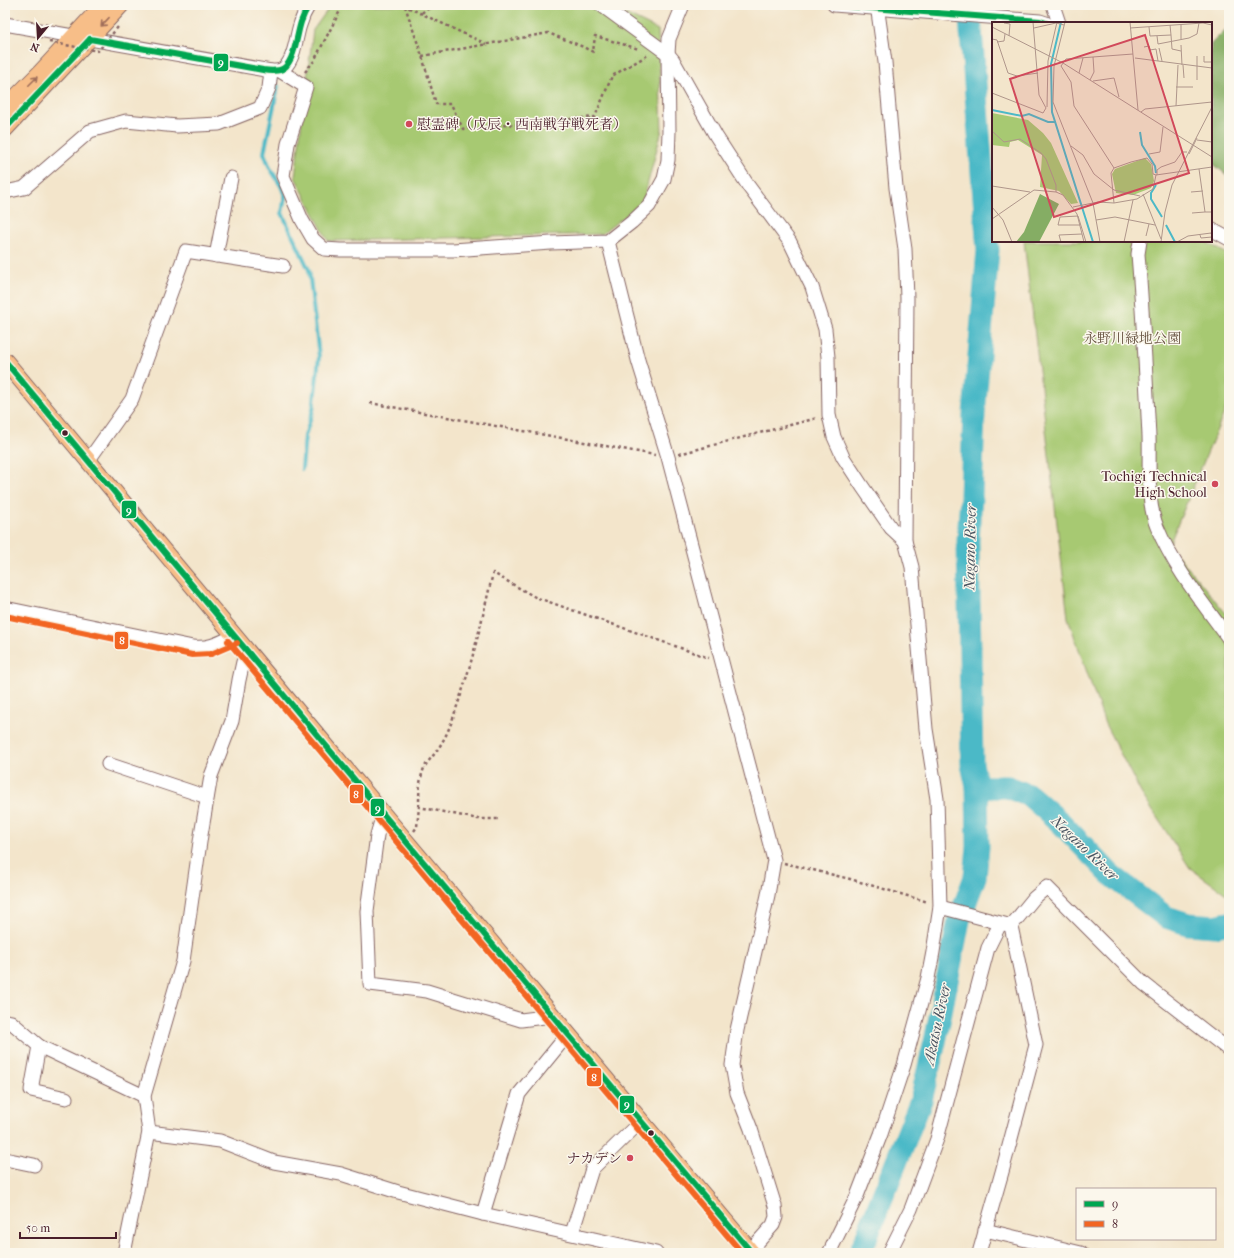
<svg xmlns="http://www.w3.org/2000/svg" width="1234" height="1258" viewBox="0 0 1234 1258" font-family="'IM FELL French Canon','Noto Serif JP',serif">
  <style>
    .green { fill: #a7c972; stroke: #78744e }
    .forest { fill: #85ad64; stroke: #686648 }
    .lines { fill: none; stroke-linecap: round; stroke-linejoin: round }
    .stream { stroke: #4cb9c7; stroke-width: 4 }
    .river { stroke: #4cb9c7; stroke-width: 23 }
    .minor-casing { stroke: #856463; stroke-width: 15 }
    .major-casing { stroke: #856463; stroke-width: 18 }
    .path { stroke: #856463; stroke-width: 2.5; stroke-dasharray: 3 3; stroke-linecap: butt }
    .minor { stroke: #fff; stroke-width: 13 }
    .major { stroke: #f7be88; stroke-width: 16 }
    .path-bridge { stroke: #856463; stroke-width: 2.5; stroke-dasharray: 3 3; stroke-linecap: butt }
    .bus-1-casing { stroke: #fbf7ec; stroke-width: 9 }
    .bus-2-casing { stroke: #fbf7ec; stroke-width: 9 }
    .bus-1 { stroke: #00a651; stroke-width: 6 }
    .bus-2 { stroke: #f26522; stroke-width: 6 }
    .oneway { stroke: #a06e5a }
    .poi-dot { fill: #d1495b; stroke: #fbf7ec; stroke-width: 1.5 }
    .bus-dot { fill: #4a1f2b; stroke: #fbf7ec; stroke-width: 1.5 }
    .labels { text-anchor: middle; stroke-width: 3; stroke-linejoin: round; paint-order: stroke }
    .poi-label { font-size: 14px; fill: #4a1f2b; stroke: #fbf7ec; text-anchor: end }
    .park-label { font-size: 14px; fill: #665240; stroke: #fbf7ec }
    .water-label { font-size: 15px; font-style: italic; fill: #4b5562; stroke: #fbf7ec }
    .inset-river { fill: none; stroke: #4cb9c7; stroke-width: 2 }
    .inset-road { fill: none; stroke: #af968b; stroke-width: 1 }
    .view { fill: #d1495b; fill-opacity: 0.15; stroke: #d1495b; stroke-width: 2 }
    .inset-edge { fill: none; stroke: #4a1f2b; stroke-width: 2 }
    .line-badge { stroke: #fbf7ec; stroke-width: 1.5 }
    .badge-label { font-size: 11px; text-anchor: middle; font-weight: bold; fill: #fff }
  </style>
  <rect width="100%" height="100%" fill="#fbf7ec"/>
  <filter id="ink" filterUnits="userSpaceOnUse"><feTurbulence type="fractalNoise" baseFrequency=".025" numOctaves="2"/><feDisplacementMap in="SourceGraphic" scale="8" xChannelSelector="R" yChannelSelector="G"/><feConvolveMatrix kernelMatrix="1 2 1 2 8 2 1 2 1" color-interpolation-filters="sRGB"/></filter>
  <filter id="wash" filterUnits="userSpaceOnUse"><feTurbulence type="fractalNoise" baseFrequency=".012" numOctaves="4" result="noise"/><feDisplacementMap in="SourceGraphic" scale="16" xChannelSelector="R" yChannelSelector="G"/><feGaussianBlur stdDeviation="0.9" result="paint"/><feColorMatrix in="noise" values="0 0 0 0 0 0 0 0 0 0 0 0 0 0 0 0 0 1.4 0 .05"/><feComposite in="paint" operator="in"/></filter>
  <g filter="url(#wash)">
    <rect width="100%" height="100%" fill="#f3e5cb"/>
    <!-- green -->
    <g class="green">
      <path d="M 331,5 L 607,5 L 658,30 L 662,130 L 643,201 L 602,234 L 328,241 L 295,177 L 313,30 Z"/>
      <path d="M 1024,241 L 1204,241 L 1229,255 L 1229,401 L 1169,545 L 1229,617 L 1229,896 L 1190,868 L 1141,793 L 1105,724 L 1068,618 Z"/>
    </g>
    <!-- forest -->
    <path class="forest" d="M 1229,26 L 1229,177 L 1211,162 L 1211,44 Z"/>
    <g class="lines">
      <!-- stream -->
      <path class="stream" d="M 278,86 L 264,153 L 270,168 L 281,186 L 285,196 L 282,213 L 309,270 L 319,357 L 313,410 L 305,436 L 302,469"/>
      <!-- river -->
      <g class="river">
        <path d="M 977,787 L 1008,787 L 1030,796 L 1061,823 L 1110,874 L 1166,917 L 1188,924 L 1215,926 L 1229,923"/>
        <path d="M 860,1253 L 921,1100 L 935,1042 L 959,920 L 975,877 L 978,847 L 977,787 L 972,764 L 968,541 L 971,497 L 974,414 L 988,250 L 969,5"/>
      </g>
    </g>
  </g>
  <g filter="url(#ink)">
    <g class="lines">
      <defs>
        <g id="minor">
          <path d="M 601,5 L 668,54 L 673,60 L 716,136 L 749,187 L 790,242 L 812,287 L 825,329 L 828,357 L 829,415 L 834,437 L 843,457 L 862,486 L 891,528 L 905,541"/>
          <path d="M 834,5 L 1040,21 L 1046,23"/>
          <path d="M 1053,5 L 1059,23"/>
          <path d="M 5,24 L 271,71 C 277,71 281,71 285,67 C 295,58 296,36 300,25 C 302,18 305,11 309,5"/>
          <path d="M 280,71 L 306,87 L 288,144 L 283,176 L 302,220 L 313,239 L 324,249 L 340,250 L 453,250 L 551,243 L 608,241 L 632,222 L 649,206 L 664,179 L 668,160 L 669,131 L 668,54 L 669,39 L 683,5"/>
          <path d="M 5,192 L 24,188 L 90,131 L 126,121 L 177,126 L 219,124 L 260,108 L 269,88 L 271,71"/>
          <path d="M 1211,229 L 1229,239"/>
          <path d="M 608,241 L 638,360 L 668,457 L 774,860 L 768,895 L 737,1030 L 732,1065 L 737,1093 L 751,1129 L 775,1206 L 776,1217 L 773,1225 L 748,1253"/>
          <path d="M 1140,241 L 1138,254 C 1143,314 1146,375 1149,436 C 1150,464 1146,500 1157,527 C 1174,568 1203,603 1229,639"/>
          <path d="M 216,256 L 231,178"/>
          <path d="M 88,461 L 132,399 L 186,251 L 283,266"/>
          <path d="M 5,608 L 193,647 C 209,649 219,643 234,636"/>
          <path d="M 108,764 L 207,797"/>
          <path d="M 383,814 L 377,835 L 367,911 L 370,984 L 427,991 L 521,1020 L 552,1016"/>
          <path d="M 940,907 L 1008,925"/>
          <path d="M 5,1021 L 11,1022 L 39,1046 L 144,1096"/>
          <path d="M 39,1046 L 31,1090 L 66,1098"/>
          <path d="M 149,1132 L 220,1141 L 274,1162 L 341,1174 L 398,1192 L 483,1214 L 656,1253"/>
          <path d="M 5,1159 L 34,1165"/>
          <path d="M 483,1214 L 519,1094 L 568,1034"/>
          <path d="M 985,1230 L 1081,1253"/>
          <path d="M 572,1233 L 592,1169 L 641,1121"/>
          <path d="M 124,1253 L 149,1132 L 144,1096 L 183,961 L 201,835 L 211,776 L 232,721 L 239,680 L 243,662 L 251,657"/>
          <path d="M 829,1253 L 857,1196 L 881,1134 L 904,1065 L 928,978 L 933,952 L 940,907 L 937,799 L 926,729 L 912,567 L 905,541 L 907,298 L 905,249 L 896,188 L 885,62 L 877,5"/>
          <path d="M 889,1253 L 911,1209 L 937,1139 L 988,948 L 1000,924"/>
          <path d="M 979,1253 L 1002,1172 L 1036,1045 L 1011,926 L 1034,898 L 1047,887 L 1143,983 L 1229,1050"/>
        </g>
        <g id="major">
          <path d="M 5,108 L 40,73 L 103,5"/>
          <path d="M 5,129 L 121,5"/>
          <path d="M 5,361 L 383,814 L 752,1253"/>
        </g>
      </defs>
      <!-- minor casing -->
      <use href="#minor" class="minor-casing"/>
      <!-- major casing -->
      <use href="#major" class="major-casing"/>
      <!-- path -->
      <g class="path">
        <path d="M 403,5 L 486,44"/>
        <path d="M 405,6 L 422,56 L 436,104 L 451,104 L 463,129 L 595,117 L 612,76 L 648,55"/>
        <path d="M 422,13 C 429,4 457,6 468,5"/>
        <path d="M 422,56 L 548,33 L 579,45 L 593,52 L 595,36 L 639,49"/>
        <path d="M 305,72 L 314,61 L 343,5"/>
        <path d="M 370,403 L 655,455"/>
        <path d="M 679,454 L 817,418"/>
        <path d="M 419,807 C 419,795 419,782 423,771 C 425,764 431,759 435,753 C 445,740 451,725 456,709 C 472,665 482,619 493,573 L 535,597 L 709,658"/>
        <path d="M 414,831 L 417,827 L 419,807 L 478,819 L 500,819"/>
        <path d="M 784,863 L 850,879 L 928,902"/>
      </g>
      <!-- minor -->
      <use href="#minor" class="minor"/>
      <!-- major -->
      <use href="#major" class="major"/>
      <!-- path-bridge -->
      <path class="path-bridge" d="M 49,42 L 98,51 L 118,27"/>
      <defs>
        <g id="bus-1">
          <path d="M 834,5 L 1040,21 L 1046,23"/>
          <path d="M 90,39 L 263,70 C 270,71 278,72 284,68 C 295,59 297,34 301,22 C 303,16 306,10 309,5"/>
          <path d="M 5,129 L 90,39"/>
          <path d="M 5,361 L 383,814 L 752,1253"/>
        </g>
        <g id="bus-2">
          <path d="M 5,616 L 192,655 L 211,654 L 237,643"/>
          <path d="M 228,641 L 742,1253"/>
        </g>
      </defs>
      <!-- bus-1 casing -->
      <use href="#bus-1" class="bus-1-casing"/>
      <!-- bus-2 casing -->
      <use href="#bus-2" class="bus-2-casing"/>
      <!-- bus-1 -->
      <use href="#bus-1" class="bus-1"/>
      <!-- bus-2 -->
      <use href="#bus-2" class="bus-2"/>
    </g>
    <!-- one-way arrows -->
    <defs><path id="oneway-shaft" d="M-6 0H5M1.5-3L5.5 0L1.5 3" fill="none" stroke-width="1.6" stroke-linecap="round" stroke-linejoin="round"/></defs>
    <g class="oneway">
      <use href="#oneway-shaft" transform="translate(105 22) rotate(133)"/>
      <use href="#oneway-shaft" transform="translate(33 81) rotate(-45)"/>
    </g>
  </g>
  <!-- markers -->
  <g class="poi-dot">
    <circle cx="409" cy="124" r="4"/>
    <circle cx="1215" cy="484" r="4"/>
    <circle cx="630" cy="1158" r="4"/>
  </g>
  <g class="bus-dot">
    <circle cx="65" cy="433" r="3.5"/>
    <circle cx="651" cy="1133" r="3.5"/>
  </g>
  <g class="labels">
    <!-- poi labels -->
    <g class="poi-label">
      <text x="417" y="129" text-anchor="start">慰霊碑（戊辰・西南戦争戦死者）</text>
      <text x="1207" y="481">Tochigi Technical<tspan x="1207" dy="16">High School</tspan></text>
      <text x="622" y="1163">ナカデン</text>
    </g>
    <!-- park labels -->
    <g class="park-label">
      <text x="1132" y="343">永野川緑地公園</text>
    </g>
    <!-- water labels -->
    <g class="water-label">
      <text transform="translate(970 547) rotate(-89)" y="5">Nagano River</text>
      <text transform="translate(1085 848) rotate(44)" y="5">Nagano River</text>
      <text transform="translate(937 1024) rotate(-78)" y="5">Akatsu River</text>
    </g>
  </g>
  <!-- overview -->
  <g transform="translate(992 22)">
    <rect width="220" height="220" fill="#f3e5cb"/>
    <path d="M 0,91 L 36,98 L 51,111 L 59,121 L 86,181 L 79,182 L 67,169 L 48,165 L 50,133 L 26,118 L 18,120 L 17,125 L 0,123 ZM 153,136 L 159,142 L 162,159 L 159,166 L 141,173 L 124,171 L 120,152 L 123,147 Z" fill="#a7c972"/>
    <path d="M 48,172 L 67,182 L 47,220 L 24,220 L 32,210 Z" fill="#85ad64"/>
    <path class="inset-river" d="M 69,0 L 59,42 L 60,90 L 101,220M 0,88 L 30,94 L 37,92 L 56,100 L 63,100M 148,110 L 150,123 L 163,144 L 164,151M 164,163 L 159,171 L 159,177 L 170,195M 174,203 L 183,220"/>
    <path class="inset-road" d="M 41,0 L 47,73 L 54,86M 73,0 L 62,44 L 61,80 L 101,181 L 108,220M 138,0 L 146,88M 12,1 L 18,2 L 17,14M 189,2 L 189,17M 0,5 L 71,41 L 220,135M 157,5 L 158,14 L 179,13 L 178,3M 42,6 L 64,1 L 72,3M 138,6 L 211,1 L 220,3M 179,13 L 180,27 L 189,29M 165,14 L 166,22 L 197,16 L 205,12 L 207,1M 0,17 L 5,18 L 16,51 L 25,54 L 46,51M 5,20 L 12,19 L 13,12M 189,23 L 190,43M 152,25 L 157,24 L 158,28 L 164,27 L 166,39M 167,26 L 170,39M 205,34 L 205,58M 212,34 L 212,40 L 220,40M 143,36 L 220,46M 191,43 L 192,56M 87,51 L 91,36M 98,58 L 102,50 L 101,35M 101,59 L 122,56 L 127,75M 184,65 L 201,65M 0,71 L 51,91 L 54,86M 184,84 L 186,43M 55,85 L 56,39 L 65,0M 149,90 L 153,87 L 220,80M 0,109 L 12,120 L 28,117 L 49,131 L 54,137 L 64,163 L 64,170M 205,118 L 220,120M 79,124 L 91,133 L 102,152 L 122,168 L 148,174M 157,132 L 168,130 L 171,105M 197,132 L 205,116M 122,146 L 82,84 L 79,60 L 69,44 L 74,37 L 141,32M 207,147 L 213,190 L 220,190M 165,153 L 165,148 L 169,145 L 183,140 L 190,130 L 195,130M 0,164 L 38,170M 199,170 L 211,169M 151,172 L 169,217M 122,181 L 119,151 L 122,146 L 139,140 L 155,136 L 160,142 L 161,152 L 164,153 L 220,145M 0,185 L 11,198 L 20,220M 81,185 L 106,180 L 122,181 L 145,177 L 161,167 L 164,153M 200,191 L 213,190M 0,197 L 42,168 L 64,170 L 71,173 L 85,192 L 92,220M 104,198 L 123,195 L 163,203M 88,203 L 66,203 L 68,195 L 86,194 L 94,220M 208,213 L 209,216 L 220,215M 154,214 L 157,202M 69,220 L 67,213 L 90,212M 132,220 L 141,178M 169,220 L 173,190 L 180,163 L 220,85M 185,220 L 196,214 L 219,211 L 220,214"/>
    <path class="view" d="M 153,13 L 197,151 L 62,195 L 18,57 Z"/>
    <rect width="220" height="220" class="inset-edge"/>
  </g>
  <g class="line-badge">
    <rect x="213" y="53" width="16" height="19" rx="4" fill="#00a651"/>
    <rect x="121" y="500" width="16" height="19" rx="4" fill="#00a651"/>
    <rect x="114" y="631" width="15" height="19" rx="4" fill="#f26522"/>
    <rect x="349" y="784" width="15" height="20" rx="4" fill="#f26522"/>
    <rect x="370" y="798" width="15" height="19" rx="4" fill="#00a651"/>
    <rect x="586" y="1067" width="16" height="20" rx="4" fill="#f26522"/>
    <rect x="619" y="1095" width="16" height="19" rx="4" fill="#00a651"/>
  </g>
  <g class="badge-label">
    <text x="221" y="66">9</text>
    <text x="129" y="514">9</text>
    <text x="122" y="644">8</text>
    <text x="356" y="798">8</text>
    <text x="378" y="812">9</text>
    <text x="594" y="1081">8</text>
    <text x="627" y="1108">9</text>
  </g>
  <!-- margin -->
  <rect width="1234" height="1258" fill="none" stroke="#fbf7ec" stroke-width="20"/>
  <!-- legend -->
  <rect x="1076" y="1188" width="140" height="52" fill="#fbf7ec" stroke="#b4a19f"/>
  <rect x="1084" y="1201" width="20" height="6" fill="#00a651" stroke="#b4a19f"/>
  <text x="1112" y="1208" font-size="12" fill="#4a1f2b">9</text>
  <rect x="1084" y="1221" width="20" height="6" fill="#f26522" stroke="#b4a19f"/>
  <text x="1112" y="1228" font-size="12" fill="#4a1f2b">8</text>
  <!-- north arrow -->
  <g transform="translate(38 38) rotate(198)" stroke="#fbf7ec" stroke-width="3" paint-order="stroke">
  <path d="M0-3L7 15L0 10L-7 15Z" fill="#4a1f2b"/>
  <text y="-6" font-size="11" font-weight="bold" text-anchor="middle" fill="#4a1f2b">N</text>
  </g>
  <!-- scale -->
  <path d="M20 1232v6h96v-6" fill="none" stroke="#4a1f2b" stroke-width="2"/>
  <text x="26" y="1232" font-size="12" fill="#4a1f2b" stroke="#fbf7ec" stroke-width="3" paint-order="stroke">50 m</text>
</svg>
